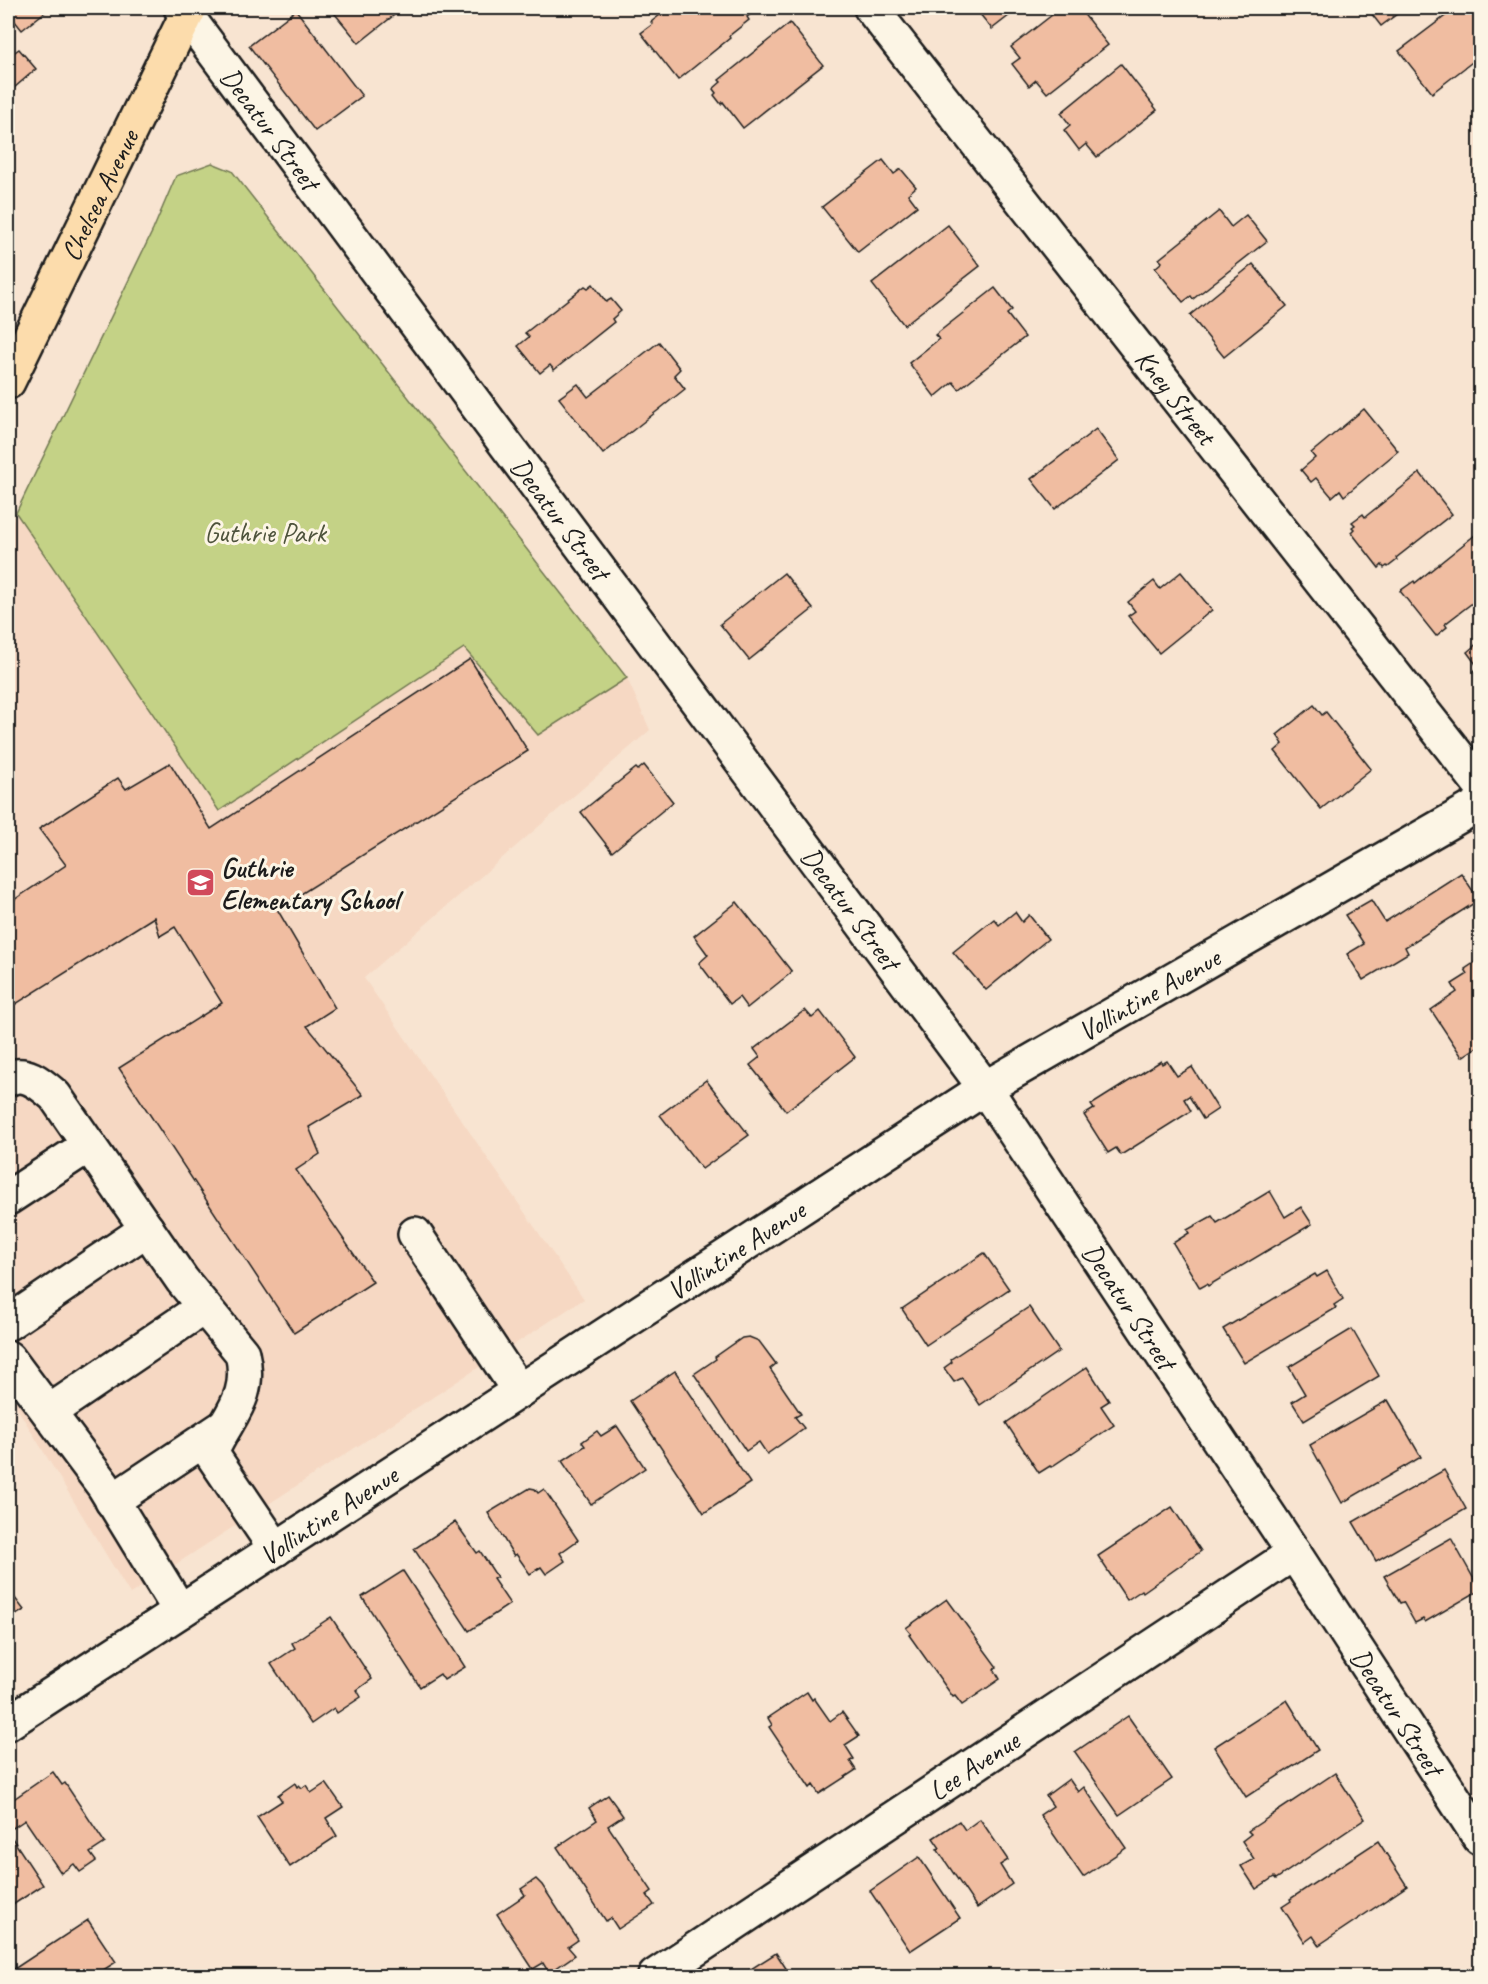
<svg xmlns="http://www.w3.org/2000/svg" width="1488" height="1984" viewBox="0 0 1488 1984" font-family="Caveat,sans-serif">
  <style>
    .built { fill: #f6d8c3 }
    .green { fill: #c4d286; stroke: #707751; stroke-width: 1.5 }
    .building { fill: #f0bda1; stroke: #1c1c1c; stroke-width: 1.5 }
    .lines { fill: none; stroke-linecap: round; stroke-linejoin: round }
    .minor-casing { stroke: #1c1c1c; stroke-width: 38 }
    .major-casing { stroke: #1c1c1c; stroke-width: 38 }
    .minor { stroke: #fcf5e5; stroke-width: 33 }
    .major { stroke: #fcdcac; stroke-width: 33 }
    .labels { text-anchor: middle; stroke-width: 6; stroke-linejoin: round; paint-order: stroke }
    .street-label { font-size: 28px; fill: #1c1c1c; stroke: #fcf5e5 }
    .park-label { font-size: 28px; fill: #4e533c; stroke: #fcf5e5 }
    .poi-label { font-size: 28px; font-weight: bold; fill: #1c1c1c; stroke: #fcf5e5; text-anchor: start }
  </style>
  <rect width="100%" height="100%" fill="#f8e4d1"/>
  <filter id="ink" filterUnits="userSpaceOnUse"><feTurbulence type="fractalNoise" baseFrequency=".0167" numOctaves="2"/><feDisplacementMap in="SourceGraphic" scale="12" xChannelSelector="R" yChannelSelector="G"/><feConvolveMatrix kernelMatrix="1 2 1 2 8 2 1 2 1" color-interpolation-filters="sRGB"/></filter>
  <g filter="url(#ink)">
    <!-- built -->
    <path class="built" d="M 212,163 L 232,171 L 627,678 L 650,730 L 364,978 L 584,1299 L 130,1594 L 8,1393 L 8,531 L 153,230 L 176,176 Z"/>
    <!-- green -->
    <path class="green" d="M 212,163 L 232,171 L 627,678 L 538,735 L 464,648 L 219,811 L 16,513 L 153,230 L 176,176 Z"/>
    <!-- building -->
    <g class="building">
      <path d="M 8,8 L 50,8 L 22,30 L 14,20 L 11,22 L 8,18 Z"/>
      <path d="M 330,8 L 403,8 L 359,43 Z"/>
      <path d="M 669,8 L 754,8 L 756,10 L 747,17 L 749,20 L 729,36 L 730,38 L 678,80 L 641,33 L 653,24 L 651,22 Z"/>
      <path d="M 975,8 L 1019,8 L 992,29 Z"/>
      <path d="M 1061,8 L 1079,8 L 1108,45 L 1047,93 L 1036,80 L 1029,86 L 1012,64 L 1020,58 L 1011,47 Z"/>
      <path d="M 1367,8 L 1405,8 L 1381,26 Z"/>
      <path d="M 1456,8 L 1480,8 L 1480,56 L 1432,93 L 1399,51 Z"/>
      <path d="M 296,10 L 362,96 L 315,131 L 249,46 Z"/>
      <path d="M 790,23 L 823,65 L 743,128 L 723,102 L 721,104 L 714,95 L 716,93 L 713,89 L 721,82 L 719,80 Z"/>
      <path d="M 19,49 L 36,69 L 8,93 L 8,57 Z"/>
      <path d="M 1121,64 L 1157,110 L 1097,157 L 1086,144 L 1079,150 L 1064,130 L 1070,125 L 1061,113 Z"/>
      <path d="M 883,160 L 894,174 L 901,169 L 916,187 L 908,194 L 917,206 L 858,252 L 822,207 Z"/>
      <path d="M 1219,211 L 1231,227 L 1246,215 L 1267,241 L 1193,299 L 1191,296 L 1183,302 L 1155,268 L 1162,262 L 1159,259 Z"/>
      <path d="M 948,225 L 980,266 L 904,325 L 872,284 Z"/>
      <path d="M 1253,264 L 1287,306 L 1224,357 L 1190,315 Z"/>
      <path d="M 593,284 L 606,302 L 611,299 L 621,311 L 612,319 L 614,322 L 554,370 L 550,365 L 540,373 L 518,346 L 529,337 L 525,333 L 585,286 L 588,288 Z"/>
      <path d="M 995,288 L 1012,310 L 1007,314 L 1025,337 L 959,389 L 953,382 L 935,397 L 909,363 L 939,339 L 935,335 Z"/>
      <path d="M 659,342 L 680,369 L 674,375 L 685,389 L 603,454 L 559,398 L 578,384 L 588,397 Z"/>
      <path d="M 1364,409 L 1398,451 L 1344,496 L 1340,490 L 1332,497 L 1316,478 L 1311,482 L 1301,470 L 1315,458 L 1311,453 Z"/>
      <path d="M 1096,429 L 1119,460 L 1055,509 L 1031,479 Z"/>
      <path d="M 1420,473 L 1452,514 L 1396,558 L 1397,560 L 1388,567 L 1387,566 L 1384,568 L 1382,565 L 1379,568 L 1351,532 L 1354,529 L 1352,527 L 1355,525 L 1352,522 L 1363,514 L 1365,517 Z"/>
      <path d="M 1480,531 L 1480,597 L 1445,624 L 1447,627 L 1436,636 L 1400,591 L 1414,581 L 1415,583 Z"/>
      <path d="M 1181,572 L 1212,610 L 1159,653 L 1128,616 L 1135,611 L 1128,602 L 1154,581 L 1160,589 Z"/>
      <path d="M 784,573 L 813,609 L 749,660 L 720,624 Z"/>
      <path d="M 1480,641 L 1480,679 L 1474,671 L 1478,667 L 1467,652 Z"/>
      <path d="M 470,659 L 528,751 L 277,909 L 335,1008 L 307,1026 L 363,1095 L 309,1127 L 320,1154 L 296,1170 L 373,1282 L 294,1333 L 119,1068 L 222,1003 L 175,927 L 160,936 L 154,917 L 8,1009 L 8,904 L 66,865 L 39,829 L 118,778 L 126,789 L 170,763 L 211,829 Z"/>
      <path d="M 1314,705 L 1322,715 L 1326,712 L 1371,769 L 1321,809 L 1275,751 L 1283,744 L 1277,735 Z"/>
      <path d="M 644,765 L 673,802 L 612,852 L 581,812 L 636,768 L 638,770 Z"/>
      <path d="M 1461,873 L 1479,900 L 1405,947 L 1408,953 L 1363,980 L 1347,954 L 1364,944 L 1345,915 L 1371,900 L 1385,922 Z"/>
      <path d="M 737,902 L 792,972 L 747,1008 L 739,997 L 730,1004 L 699,963 L 708,955 L 694,936 Z"/>
      <path d="M 1015,912 L 1022,922 L 1029,915 L 1048,939 L 986,990 L 953,952 L 994,919 L 999,925 Z"/>
      <path d="M 1480,959 L 1480,1045 L 1462,1057 L 1431,1010 L 1457,992 L 1452,984 L 1468,974 L 1465,969 Z"/>
      <path d="M 805,1010 L 812,1018 L 820,1011 L 855,1057 L 786,1111 L 750,1065 L 760,1057 L 754,1049 Z"/>
      <path d="M 1161,1061 L 1162,1064 L 1167,1061 L 1177,1076 L 1192,1067 L 1218,1109 L 1203,1119 L 1189,1096 L 1184,1099 L 1191,1111 L 1121,1155 L 1116,1148 L 1108,1153 L 1084,1115 L 1094,1109 L 1091,1105 Z"/>
      <path d="M 706,1080 L 749,1135 L 702,1169 L 660,1115 Z"/>
      <path d="M 1270,1191 L 1285,1217 L 1301,1207 L 1312,1224 L 1208,1286 L 1207,1284 L 1200,1288 L 1173,1243 L 1189,1233 L 1187,1230 L 1212,1216 L 1217,1223 Z"/>
      <path d="M 984,1253 L 1009,1289 L 926,1345 L 902,1309 Z"/>
      <path d="M 1327,1271 L 1343,1299 L 1334,1305 L 1336,1308 L 1244,1363 L 1223,1329 L 1315,1274 L 1317,1277 Z"/>
      <path d="M 1029,1307 L 1059,1351 L 980,1405 L 962,1378 L 954,1382 L 944,1368 L 952,1362 L 951,1359 Z"/>
      <path d="M 1352,1329 L 1379,1376 L 1304,1421 L 1292,1402 L 1305,1394 L 1289,1367 Z"/>
      <path d="M 749,1337 L 759,1341 L 776,1364 L 770,1369 L 801,1414 L 795,1417 L 804,1428 L 767,1454 L 759,1442 L 746,1451 L 694,1374 L 716,1359 L 715,1357 L 742,1338 Z"/>
      <path d="M 1087,1367 L 1109,1401 L 1101,1406 L 1114,1425 L 1051,1467 L 1050,1466 L 1039,1473 L 1006,1423 Z"/>
      <path d="M 675,1371 L 750,1483 L 704,1513 L 630,1401 Z"/>
      <path d="M 1388,1400 L 1421,1457 L 1342,1503 L 1310,1445 Z"/>
      <path d="M 617,1426 L 645,1468 L 591,1504 L 562,1461 L 585,1446 L 582,1442 L 597,1431 L 601,1436 Z"/>
      <path d="M 1444,1470 L 1466,1509 L 1376,1561 L 1353,1522 Z"/>
      <path d="M 530,1488 L 535,1489 L 538,1493 L 544,1489 L 578,1540 L 560,1553 L 565,1561 L 546,1574 L 541,1567 L 530,1574 L 516,1554 L 514,1556 L 488,1513 Z"/>
      <path d="M 1172,1507 L 1201,1551 L 1143,1592 L 1142,1590 L 1127,1600 L 1098,1556 Z"/>
      <path d="M 455,1522 L 477,1553 L 480,1551 L 497,1577 L 493,1579 L 510,1604 L 469,1631 L 414,1549 Z"/>
      <path d="M 1451,1538 L 1480,1590 L 1425,1622 L 1423,1619 L 1415,1623 L 1403,1602 L 1400,1603 L 1384,1576 Z"/>
      <path d="M 403,1571 L 465,1667 L 444,1680 L 440,1674 L 420,1687 L 362,1597 Z"/>
      <path d="M 8,1589 L 24,1610 L 8,1620 Z"/>
      <path d="M 947,1599 L 997,1667 L 994,1669 L 1000,1679 L 962,1705 L 955,1696 L 953,1697 L 909,1635 L 911,1634 L 906,1628 Z"/>
      <path d="M 331,1617 L 372,1679 L 357,1690 L 361,1697 L 337,1713 L 334,1708 L 311,1724 L 271,1664 L 295,1648 L 292,1643 Z"/>
      <path d="M 807,1692 L 812,1700 L 814,1698 L 830,1721 L 842,1712 L 859,1736 L 845,1745 L 854,1759 L 850,1761 L 856,1770 L 819,1794 L 813,1785 L 810,1788 L 769,1727 L 772,1725 L 768,1718 Z"/>
      <path d="M 1287,1700 L 1318,1750 L 1246,1797 L 1214,1747 Z"/>
      <path d="M 1128,1716 L 1172,1779 L 1119,1815 L 1075,1752 Z"/>
      <path d="M 53,1772 L 62,1785 L 65,1783 L 105,1843 L 90,1853 L 96,1861 L 80,1872 L 74,1864 L 61,1873 L 25,1820 L 13,1828 L 8,1820 L 8,1803 Z"/>
      <path d="M 1335,1773 L 1365,1819 L 1276,1879 L 1274,1877 L 1256,1889 L 1241,1866 L 1254,1859 L 1242,1841 L 1251,1834 L 1248,1831 Z"/>
      <path d="M 1069,1779 L 1078,1792 L 1084,1787 L 1126,1848 L 1083,1877 L 1040,1815 L 1053,1806 L 1046,1796 Z"/>
      <path d="M 295,1783 L 297,1787 L 299,1785 L 302,1788 L 306,1785 L 311,1793 L 326,1783 L 343,1807 L 326,1818 L 337,1836 L 290,1867 L 257,1817 L 282,1801 L 278,1795 Z"/>
      <path d="M 608,1795 L 623,1816 L 608,1826 L 652,1891 L 647,1895 L 654,1905 L 618,1929 L 611,1918 L 606,1921 L 557,1847 L 597,1820 L 589,1808 Z"/>
      <path d="M 980,1819 L 1008,1860 L 1000,1865 L 1012,1884 L 977,1908 L 937,1849 L 940,1848 L 933,1838 L 959,1821 L 965,1830 Z"/>
      <path d="M 8,1832 L 43,1885 L 8,1908 Z"/>
      <path d="M 1378,1841 L 1407,1886 L 1319,1945 L 1313,1936 L 1305,1942 L 1282,1907 L 1291,1901 L 1290,1899 Z"/>
      <path d="M 919,1857 L 960,1918 L 910,1951 L 870,1891 Z"/>
      <path d="M 536,1879 L 542,1885 L 578,1940 L 568,1947 L 575,1955 L 549,1973 L 543,1963 L 533,1969 L 497,1914 L 525,1895 L 521,1889 Z"/>
      <path d="M 88,1920 L 116,1962 L 94,1976 L 8,1976 L 8,1973 Z"/>
      <path d="M 776,1953 L 791,1976 L 740,1976 Z"/>
    </g>
    <g class="lines">
      <defs>
        <g id="minor">
          <path id="s1" d="M 181,8 L 985,1088 L 1294,1553 L 1480,1838"/>
          <path id="s2" d="M 871,8 L 1480,784"/>
          <path d="M 8,1079 C 25,1069 42,1085 55,1096 L 182,1280 L 242,1353 C 253,1398 227,1416 211,1453 L 276,1549"/>
          <path d="M 8,1198 L 89,1145"/>
          <path d="M 415,1234 L 519,1391"/>
          <path d="M 8,1323 L 147,1229"/>
          <path d="M 8,1358 L 103,1485 L 180,1611"/>
          <path d="M 49,1412 L 204,1307"/>
          <path d="M 112,1501 L 225,1426"/>
          <path id="s3" d="M 8,1723 L 985,1088 L 1480,804"/>
          <path id="s4" d="M 655,1976 L 1294,1553"/>
        </g>
        <g id="major">
          <path id="s5" d="M 8,382 L 190,8"/>
        </g>
      </defs>
      <!-- minor casing -->
      <use href="#minor" class="minor-casing"/>
      <!-- major casing -->
      <use href="#major" class="major-casing"/>
      <!-- minor -->
      <use href="#minor" class="minor"/>
      <!-- major -->
      <use href="#major" class="major"/>
    </g>
  </g>
  <!-- icons -->
  <defs>
    <symbol id="school-square" viewBox="-11 -11 22 22"><rect x="-9" y="-9" width="18" height="18" rx="4" fill="#d1495b" stroke="#fcf5e5"/><path d="M0-5L7-2L0 1L-7-2ZM-4 1L0 2.5L4 1V4Q0 6-4 4Z" fill="#fff"/></symbol>
  </defs>
  <g fill-rule="evenodd">
    <use href="#school-square" x="184" y="866" width="33" height="33"/>
  </g>
  <g class="labels">
    <!-- street labels -->
    <g class="street-label">
      <text dy="10" stroke="none"><textPath href="#s1" startOffset="150">Decatur Street</textPath></text>
      <text dy="10" stroke="none"><textPath href="#s5" startOffset="208">Chelsea Avenue</textPath></text>
      <text dy="10" stroke="none"><textPath href="#s2" startOffset="494">Kney Street</textPath></text>
      <text dy="10" stroke="none"><textPath href="#s1" startOffset="636">Decatur Street</textPath></text>
      <text dy="10" stroke="none"><textPath href="#s1" startOffset="1122">Decatur Street</textPath></text>
      <text dy="10" stroke="none"><textPath href="#s3" startOffset="1354">Vollintine Avenue</textPath></text>
      <text dy="10" stroke="none"><textPath href="#s3" startOffset="868">Vollintine Avenue</textPath></text>
      <text dy="10" stroke="none"><textPath href="#s1" startOffset="1608">Decatur Street</textPath></text>
      <text dy="10" stroke="none"><textPath href="#s3" startOffset="382">Vollintine Avenue</textPath></text>
      <text dy="10" stroke="none"><textPath href="#s1" startOffset="2094">Decatur Street</textPath></text>
      <text dy="10" stroke="none"><textPath href="#s4" startOffset="382">Lee Avenue</textPath></text>
    </g>
    <!-- park labels -->
    <g class="park-label">
      <text x="265" y="542">Guthrie Park</text>
    </g>
    <!-- poi labels -->
    <g class="poi-label">
      <text x="221" y="877">Guthrie<tspan x="221" dy="32">Elementary School</tspan></text>
    </g>
  </g>
  <!-- margin -->
  <rect width="1488" height="1984" fill="none" stroke="#fcf5e5" stroke-width="30"/>
  <rect x="15" y="15" width="1458" height="1954" fill="none" stroke="#1c1c1c" stroke-width="2" filter="url(#ink)"/>
</svg>
